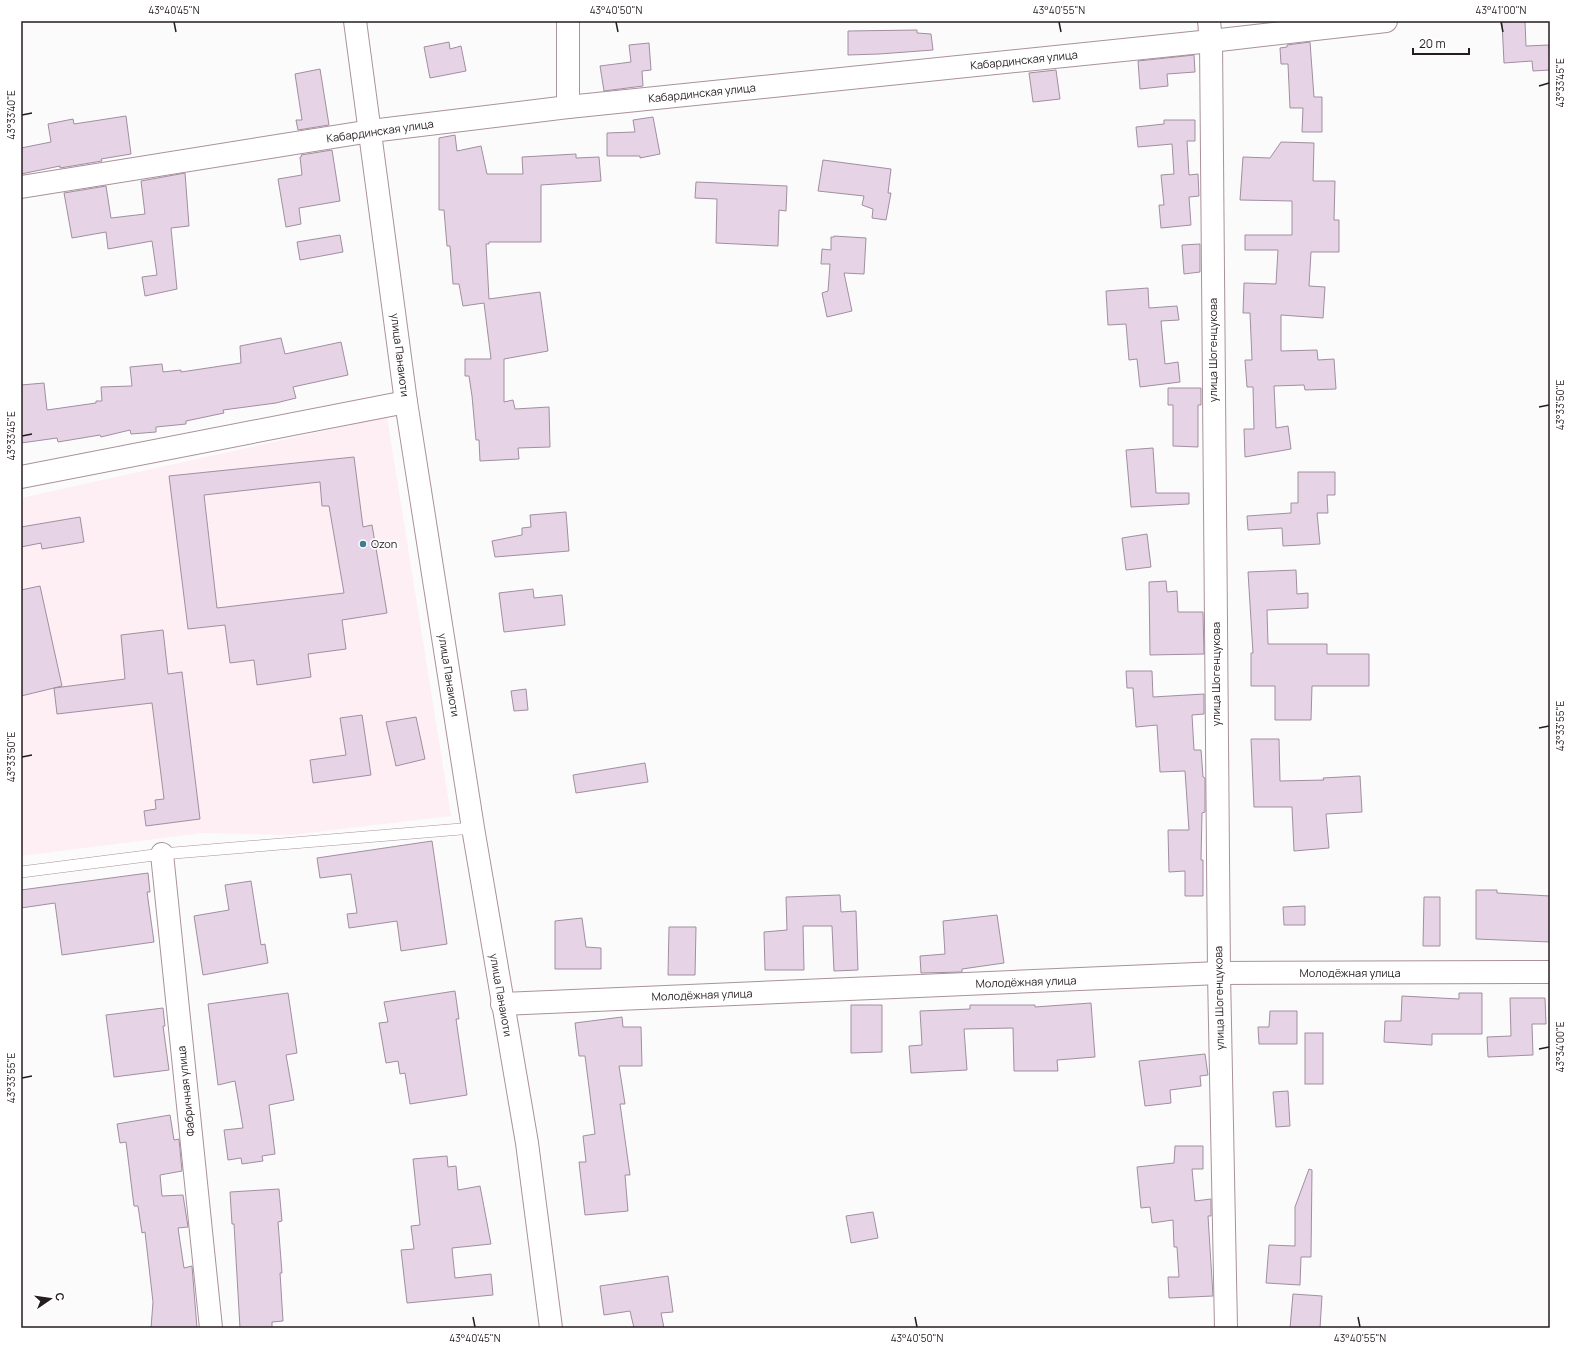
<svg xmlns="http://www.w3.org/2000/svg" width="1571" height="1349" viewBox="0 0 1571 1349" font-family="Manrope,sans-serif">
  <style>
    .built { fill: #fdeff4 }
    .building { fill: #e6d3e5; stroke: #a18fa0; fill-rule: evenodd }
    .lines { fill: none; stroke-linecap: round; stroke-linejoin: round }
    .lane-casing { stroke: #aa919a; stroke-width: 12 }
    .street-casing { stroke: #aa919a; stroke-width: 24 }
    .secondary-casing { stroke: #aa919a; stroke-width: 24 }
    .lane { stroke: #fff; stroke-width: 11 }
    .street { stroke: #fff; stroke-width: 22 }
    .secondary { stroke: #fff; stroke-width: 22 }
    .ticks { fill: none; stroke: #251c1f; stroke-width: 1.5 }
    .poi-dot { fill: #407b93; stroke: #fff; stroke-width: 1.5 }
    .labels { text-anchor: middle; stroke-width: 3.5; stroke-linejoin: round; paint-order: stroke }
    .street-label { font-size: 11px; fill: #251c1f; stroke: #fff }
    .poi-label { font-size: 11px; fill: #251c1f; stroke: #fff; text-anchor: start }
    .neatline { fill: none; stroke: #251c1f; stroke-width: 1.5 }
    .ticks-label { font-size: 10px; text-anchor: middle; fill: #251c1f }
  </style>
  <rect width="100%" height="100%" fill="#fbfbfb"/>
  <!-- built -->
  <path class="built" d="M 387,417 L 451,816 L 291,835 L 202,833 L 21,856 L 21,498 Z"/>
  <!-- building -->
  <g class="building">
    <path d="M 1525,21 L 1526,46 L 1549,45 L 1550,70 L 1533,71 L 1532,61 L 1504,63 L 1502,22 Z"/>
    <path d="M 917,30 L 917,33 L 931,34 L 933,50 L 879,54 L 848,55 L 848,31 Z"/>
    <path d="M 449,42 L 450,49 L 461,46 L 466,71 L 430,78 L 424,47 Z"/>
    <path d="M 1310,42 L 1314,97 L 1322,97 L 1322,132 L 1302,132 L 1303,108 L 1290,108 L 1288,64 L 1281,64 L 1280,48 L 1287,47 L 1287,45 Z"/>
    <path d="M 649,43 L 651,70 L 642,71 L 643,86 L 604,91 L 600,66 L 631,62 L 629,45 Z"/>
    <path d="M 1194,55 L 1195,72 L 1167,74 L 1168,86 L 1140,89 L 1138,61 Z"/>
    <path d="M 320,69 L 329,125 L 298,130 L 296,120 L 302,120 L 295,74 Z"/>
    <path d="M 1056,70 L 1060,99 L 1033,102 L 1029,73 Z"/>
    <path d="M 126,116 L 131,154 L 101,159 L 102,161 L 60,168 L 60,166 L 21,174 L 21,148 L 51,142 L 48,124 L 73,119 L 74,124 Z"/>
    <path d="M 653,117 L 660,154 L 640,158 L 640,156 L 607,156 L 607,133 L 635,132 L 633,120 Z"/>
    <path d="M 1164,120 L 1195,120 L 1195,141 L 1187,141 L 1189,175 L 1198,174 L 1199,196 L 1189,197 L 1191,225 L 1161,228 L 1159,205 L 1164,205 L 1161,175 L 1174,174 L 1172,144 L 1138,147 L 1136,127 L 1164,124 Z"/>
    <path d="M 455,135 L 457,151 L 481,146 L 487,174 L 523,174 L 522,157 L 576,154 L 576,158 L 599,157 L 601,181 L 541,185 L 541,242 L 489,242 L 489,244 L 486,244 L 489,299 L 540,292 L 548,351 L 504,359 L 504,402 L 513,400 L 515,409 L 549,407 L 550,447 L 518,448 L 519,459 L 480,461 L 479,440 L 476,440 L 472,396 L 469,376 L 465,376 L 465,359 L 491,359 L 484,303 L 463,306 L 459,284 L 453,284 L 450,246 L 447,246 L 444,210 L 439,210 L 439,138 Z"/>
    <path d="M 1281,142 L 1314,143 L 1313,181 L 1335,181 L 1334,220 L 1339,220 L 1339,252 L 1311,252 L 1309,286 L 1325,287 L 1323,318 L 1281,315 L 1281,351 L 1317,350 L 1318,360 L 1334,359 L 1336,389 L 1305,390 L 1304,385 L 1274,386 L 1276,428 L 1288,426 L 1291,449 L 1245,457 L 1244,429 L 1254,429 L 1253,387 L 1247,387 L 1245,360 L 1252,360 L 1250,313 L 1243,313 L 1244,283 L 1276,284 L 1278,250 L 1245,250 L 1245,235 L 1292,235 L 1292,201 L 1240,200 L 1243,157 L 1270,158 Z"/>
    <path d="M 332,150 L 340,201 L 299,208 L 301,224 L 286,227 L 278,179 L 302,175 L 300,157 L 302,156 L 301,155 Z"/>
    <path d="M 823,160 L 891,169 L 888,193 L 891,193 L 886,220 L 872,218 L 873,209 L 862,205 L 864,196 L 818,191 Z"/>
    <path d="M 185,173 L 189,226 L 171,228 L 177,289 L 145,296 L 142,277 L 157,275 L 152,241 L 108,249 L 106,232 L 72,238 L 64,193 L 106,186 L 111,218 L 145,214 L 141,181 Z"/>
    <path d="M 696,182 L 787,186 L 786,211 L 779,210 L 778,246 L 716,243 L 717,199 L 695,198 Z"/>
    <path d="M 340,235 L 343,252 L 300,260 L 297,242 Z"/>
    <path d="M 834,236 L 866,238 L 864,274 L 844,273 L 852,311 L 827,317 L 822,293 L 828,291 L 830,264 L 821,264 L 822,249 L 831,250 L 831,237 L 834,237 Z"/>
    <path d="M 1200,244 L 1200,272 L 1184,274 L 1182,245 Z"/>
    <path d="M 1148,288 L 1149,308 L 1177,306 L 1179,320 L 1161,321 L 1165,364 L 1178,362 L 1180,382 L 1140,387 L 1137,359 L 1129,360 L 1126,324 L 1108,325 L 1106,291 Z"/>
    <path d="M 281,338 L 285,354 L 341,342 L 348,375 L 293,387 L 296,398 L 276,403 L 223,410 L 224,413 L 186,421 L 186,424 L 156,427 L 156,432 L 131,434 L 130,430 L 101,437 L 100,435 L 58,442 L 57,438 L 21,443 L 21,385 L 44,383 L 47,410 L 96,403 L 96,401 L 102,401 L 101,387 L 132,386 L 130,367 L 162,364 L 163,372 L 181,370 L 181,372 L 241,363 L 240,346 Z"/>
    <path d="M 1168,388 L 1201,388 L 1201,405 L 1198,405 L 1198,447 L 1173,446 L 1173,405 L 1168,405 Z"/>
    <path d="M 1153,448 L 1156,493 L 1189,493 L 1189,504 L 1131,507 L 1126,450 Z"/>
    <path d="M 354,457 L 363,527 L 372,525 L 387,613 L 342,620 L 346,649 L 308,654 L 311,677 L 257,685 L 254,660 L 230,663 L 225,625 L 188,629 L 169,476 ZM 320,482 L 322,506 L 329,506 L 344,593 L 217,608 L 204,495 Z"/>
    <path d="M 1298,472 L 1335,472 L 1335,495 L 1327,495 L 1328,513 L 1317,513 L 1320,544 L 1283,546 L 1282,528 L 1248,530 L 1247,516 L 1291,513 L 1291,503 L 1298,503 Z"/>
    <path d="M 566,512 L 569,551 L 495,557 L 492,541 L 522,535 L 522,528 L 531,527 L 530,515 Z"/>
    <path d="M 80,517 L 84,542 L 42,549 L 41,543 L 21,547 L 21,527 Z"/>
    <path d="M 1147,534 L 1151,567 L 1126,570 L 1122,538 Z"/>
    <path d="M 1296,570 L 1297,594 L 1308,593 L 1308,608 L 1267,610 L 1268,644 L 1327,644 L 1327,654 L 1369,654 L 1369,686 L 1312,686 L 1311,720 L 1275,720 L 1275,686 L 1251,686 L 1251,653 L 1253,653 L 1248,572 Z"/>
    <path d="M 1166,581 L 1167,592 L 1177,591 L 1178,612 L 1203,612 L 1204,654 L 1150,655 L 1149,582 Z"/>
    <path d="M 40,586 L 62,686 L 54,688 L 125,679 L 121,635 L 163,630 L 168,674 L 182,672 L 200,819 L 146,826 L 144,811 L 156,809 L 155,800 L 164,799 L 152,703 L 57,714 L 54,688 L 21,696 L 21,590 Z"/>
    <path d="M 533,589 L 534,598 L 562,595 L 565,625 L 504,632 L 499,593 Z"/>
    <path d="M 1126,671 L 1152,671 L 1153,697 L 1204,694 L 1204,714 L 1192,715 L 1194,750 L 1201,750 L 1203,777 L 1205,778 L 1205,812 L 1202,813 L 1201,860 L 1203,860 L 1203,896 L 1185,896 L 1185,871 L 1169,872 L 1168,830 L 1189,830 L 1185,771 L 1160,772 L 1157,725 L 1136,727 L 1133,688 L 1127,688 Z"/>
    <path d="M 526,689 L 528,710 L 514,711 L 511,691 Z"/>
    <path d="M 362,715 L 371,775 L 313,783 L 310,760 L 346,755 L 340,718 Z"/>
    <path d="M 416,717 L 425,759 L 396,766 L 386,722 Z"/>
    <path d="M 1251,739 L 1279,739 L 1280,781 L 1324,780 L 1323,778 L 1360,776 L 1362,812 L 1326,814 L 1329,848 L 1294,851 L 1292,807 L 1254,807 Z"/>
    <path d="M 645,763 L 648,782 L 576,793 L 573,775 Z"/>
    <path d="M 432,841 L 447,944 L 401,951 L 397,921 L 349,928 L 347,914 L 357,913 L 351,874 L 320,878 L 317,858 Z"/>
    <path d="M 148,873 L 150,892 L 147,892 L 154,942 L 62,955 L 55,903 L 21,908 L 21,890 Z"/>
    <path d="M 251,881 L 261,945 L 265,944 L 268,963 L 203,975 L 194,916 L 229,910 L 225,885 Z"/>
    <path d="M 1476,890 L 1497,890 L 1497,893 L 1550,896 L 1550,942 L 1476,939 Z"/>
    <path d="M 840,895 L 841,912 L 856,911 L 858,970 L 834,971 L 832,926 L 803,926 L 804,970 L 765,970 L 764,932 L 787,930 L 786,897 Z"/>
    <path d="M 1424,897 L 1440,897 L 1440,946 L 1423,946 Z"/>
    <path d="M 1305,906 L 1305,925 L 1284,925 L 1283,907 Z"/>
    <path d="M 997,915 L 1004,963 L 962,969 L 962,972 L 921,973 L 920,956 L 945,954 L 943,921 Z"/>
    <path d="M 582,918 L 586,947 L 601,948 L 601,969 L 555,969 L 555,921 Z"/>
    <path d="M 669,927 L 696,927 L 695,975 L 668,975 Z"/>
    <path d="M 455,991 L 459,1019 L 456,1019 L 467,1095 L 410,1104 L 405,1073 L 400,1074 L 398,1061 L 386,1063 L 379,1023 L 388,1022 L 384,1002 Z"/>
    <path d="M 288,993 L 297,1053 L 286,1055 L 294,1100 L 269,1105 L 275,1154 L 262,1156 L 263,1161 L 242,1164 L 241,1158 L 228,1160 L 224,1130 L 243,1128 L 235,1081 L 218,1085 L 208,1004 Z"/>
    <path d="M 1459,993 L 1482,993 L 1482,1034 L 1432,1034 L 1432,1045 L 1384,1042 L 1385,1021 L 1401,1021 L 1402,996 L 1459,999 Z"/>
    <path d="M 1510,998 L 1545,998 L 1546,1024 L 1532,1024 L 1533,1055 L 1488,1057 L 1487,1037 L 1511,1036 Z"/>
    <path d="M 1091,1003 L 1095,1057 L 1057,1060 L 1058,1071 L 1014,1071 L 1013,1028 L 964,1029 L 967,1070 L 911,1073 L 909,1046 L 922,1045 L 920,1011 L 970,1009 L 970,1005 L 1035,1005 L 1035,1007 Z"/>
    <path d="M 851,1005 L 882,1005 L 882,1052 L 851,1053 Z"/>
    <path d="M 163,1008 L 165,1026 L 163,1026 L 169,1070 L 114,1077 L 106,1015 Z"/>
    <path d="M 1270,1011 L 1297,1011 L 1297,1044 L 1259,1044 L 1258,1027 L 1269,1027 Z"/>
    <path d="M 622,1017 L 623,1027 L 641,1027 L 642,1066 L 619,1066 L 625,1104 L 620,1104 L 630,1175 L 625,1175 L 628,1211 L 585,1215 L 579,1162 L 586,1162 L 583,1136 L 595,1134 L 585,1056 L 579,1056 L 575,1023 Z"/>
    <rect x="1305" y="1033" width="18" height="51"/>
    <path d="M 1205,1054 L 1208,1075 L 1200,1076 L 1201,1086 L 1170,1090 L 1171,1103 L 1145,1106 L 1139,1061 Z"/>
    <path d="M 1288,1091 L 1290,1126 L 1276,1127 L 1273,1092 Z"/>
    <path d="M 170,1115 L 174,1140 L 179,1139 L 182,1171 L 160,1175 L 162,1196 L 183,1195 L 188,1227 L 178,1228 L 184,1268 L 192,1266 L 197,1328 L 151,1328 L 153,1302 L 145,1232 L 142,1233 L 138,1206 L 134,1206 L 126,1142 L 120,1143 L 117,1124 Z"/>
    <path d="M 1175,1146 L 1203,1146 L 1203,1169 L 1192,1169 L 1195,1201 L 1211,1199 L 1211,1216 L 1208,1216 L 1213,1296 L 1169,1298 L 1168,1277 L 1179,1277 L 1177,1247 L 1174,1247 L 1173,1220 L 1152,1223 L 1150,1207 L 1141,1208 L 1137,1167 L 1174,1163 Z"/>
    <path d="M 447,1156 L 448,1167 L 456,1166 L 458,1190 L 480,1186 L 491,1244 L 452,1248 L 455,1278 L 491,1274 L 493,1295 L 407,1303 L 401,1250 L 414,1249 L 411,1226 L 420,1225 L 413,1159 Z"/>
    <path d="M 1309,1169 L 1312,1170 L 1311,1257 L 1301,1257 L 1300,1285 L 1266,1283 L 1269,1245 L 1295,1246 L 1295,1207 Z"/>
    <path d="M 279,1189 L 282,1221 L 278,1222 L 282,1273 L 280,1273 L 283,1321 L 272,1322 L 272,1328 L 240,1328 L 234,1224 L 232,1224 L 230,1192 Z"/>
    <path d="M 873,1212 L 878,1238 L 851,1243 L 846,1216 Z"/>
    <path d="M 668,1276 L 673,1312 L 661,1313 L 664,1328 L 634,1328 L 630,1311 L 604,1315 L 600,1286 Z"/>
    <path d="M 1293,1294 L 1322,1296 L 1320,1328 L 1290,1328 Z"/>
  </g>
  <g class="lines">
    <defs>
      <path id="lane" d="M 21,872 L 162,854 L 473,828"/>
      <g id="street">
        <path d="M 568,21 L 568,107"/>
        <path d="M 1209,21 L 1211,41 L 1219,973 L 1226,1328"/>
        <path d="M 21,187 L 371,131 L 568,107 L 1211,41 L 1386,21"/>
        <path d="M 21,477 L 406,402"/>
        <path d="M 162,854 L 211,1328"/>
        <path d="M 502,1004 L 1219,973 L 1550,972"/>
      </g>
      <path id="secondary" d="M 355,21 L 406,402 L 473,828 L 527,1143 L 551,1328"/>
    </defs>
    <!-- lane casing -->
    <use href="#lane" class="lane-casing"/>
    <!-- street casing -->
    <use href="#street" class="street-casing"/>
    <!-- secondary casing -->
    <use href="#secondary" class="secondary-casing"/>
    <!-- lane -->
    <use href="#lane" class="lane"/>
    <!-- street -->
    <use href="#street" class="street"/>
    <!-- secondary -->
    <use href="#secondary" class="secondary"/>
  </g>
  <!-- ticks -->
  <path class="ticks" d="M 174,22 L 176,32M 616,22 L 618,32M 1059,22 L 1061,32M 1501,22 L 1503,32M 1539,86 L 1549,83M 22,115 L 32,113M 1539,407 L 1549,405M 22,436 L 32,434M 1539,728 L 1549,726M 22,757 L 32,755M 1539,1049 L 1549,1047M 22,1078 L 32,1076M 473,1317 L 475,1327M 915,1317 L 917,1327M 1358,1317 L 1360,1327"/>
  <!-- markers -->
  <circle class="poi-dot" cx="363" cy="544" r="4"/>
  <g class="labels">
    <!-- street labels -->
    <g class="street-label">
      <text transform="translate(1024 60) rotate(-6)" y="4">Кабардинская улица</text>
      <text transform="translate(702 93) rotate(-6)" y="4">Кабардинская улица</text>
      <text transform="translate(380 131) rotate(-8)" y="4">Кабардинская улица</text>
      <text transform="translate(1213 350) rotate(-90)" y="4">улица Шогенцукова</text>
      <text transform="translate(400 355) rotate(83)" y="4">улица Панаиоти</text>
      <text transform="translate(1216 674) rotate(-90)" y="4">улица Шогенцукова</text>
      <text transform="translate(449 675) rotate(81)" y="4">улица Панаиоти</text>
      <text x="1350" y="977">Молодёжная улица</text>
      <text transform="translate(1026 982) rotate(-2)" y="4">Молодёжная улица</text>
      <text transform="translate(501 995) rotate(80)" y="4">улица Панаиоти</text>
      <text transform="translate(702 995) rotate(-2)" y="4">Молодёжная улица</text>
      <text transform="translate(1219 998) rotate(-91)" y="4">улица Шогенцукова</text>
      <text transform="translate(186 1091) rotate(-96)" y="4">Фабричная улица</text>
    </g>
    <!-- poi labels -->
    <g class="poi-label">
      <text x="371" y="548">Ozon</text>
    </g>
  </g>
  <!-- border -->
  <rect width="1571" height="1349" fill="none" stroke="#ffffff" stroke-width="44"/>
  <!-- north arrow -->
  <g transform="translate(50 1299) rotate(77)" stroke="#ffffff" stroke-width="3" paint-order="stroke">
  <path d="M0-3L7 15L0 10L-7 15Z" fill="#251c1f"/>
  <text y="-6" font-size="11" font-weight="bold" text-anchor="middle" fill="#251c1f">С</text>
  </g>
  <!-- scale -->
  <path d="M1413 48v6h56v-6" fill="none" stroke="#251c1f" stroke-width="2"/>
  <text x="1419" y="48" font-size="12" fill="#251c1f" stroke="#ffffff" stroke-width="3" paint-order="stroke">20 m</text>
  <rect x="22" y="22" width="1527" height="1305" class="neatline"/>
  <g class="ticks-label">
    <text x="174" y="14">43°40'45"N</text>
    <text x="616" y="14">43°40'50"N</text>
    <text x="1059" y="14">43°40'55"N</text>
    <text x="1501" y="14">43°41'00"N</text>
    <text transform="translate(1560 83) rotate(-90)" y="4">43°33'45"E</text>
    <text transform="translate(11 115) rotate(-90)" y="4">43°33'40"E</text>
    <text transform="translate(1560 405) rotate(-90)" y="4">43°33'50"E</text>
    <text transform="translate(11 436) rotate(-90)" y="4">43°33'45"E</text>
    <text transform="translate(1560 726) rotate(-90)" y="4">43°33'55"E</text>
    <text transform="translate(11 757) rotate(-90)" y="4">43°33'50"E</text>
    <text transform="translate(1560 1047) rotate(-90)" y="4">43°34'00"E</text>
    <text transform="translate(11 1078) rotate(-90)" y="4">43°33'55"E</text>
    <text x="475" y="1342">43°40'45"N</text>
    <text x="917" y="1342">43°40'50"N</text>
    <text x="1360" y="1342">43°40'55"N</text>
  </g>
</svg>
